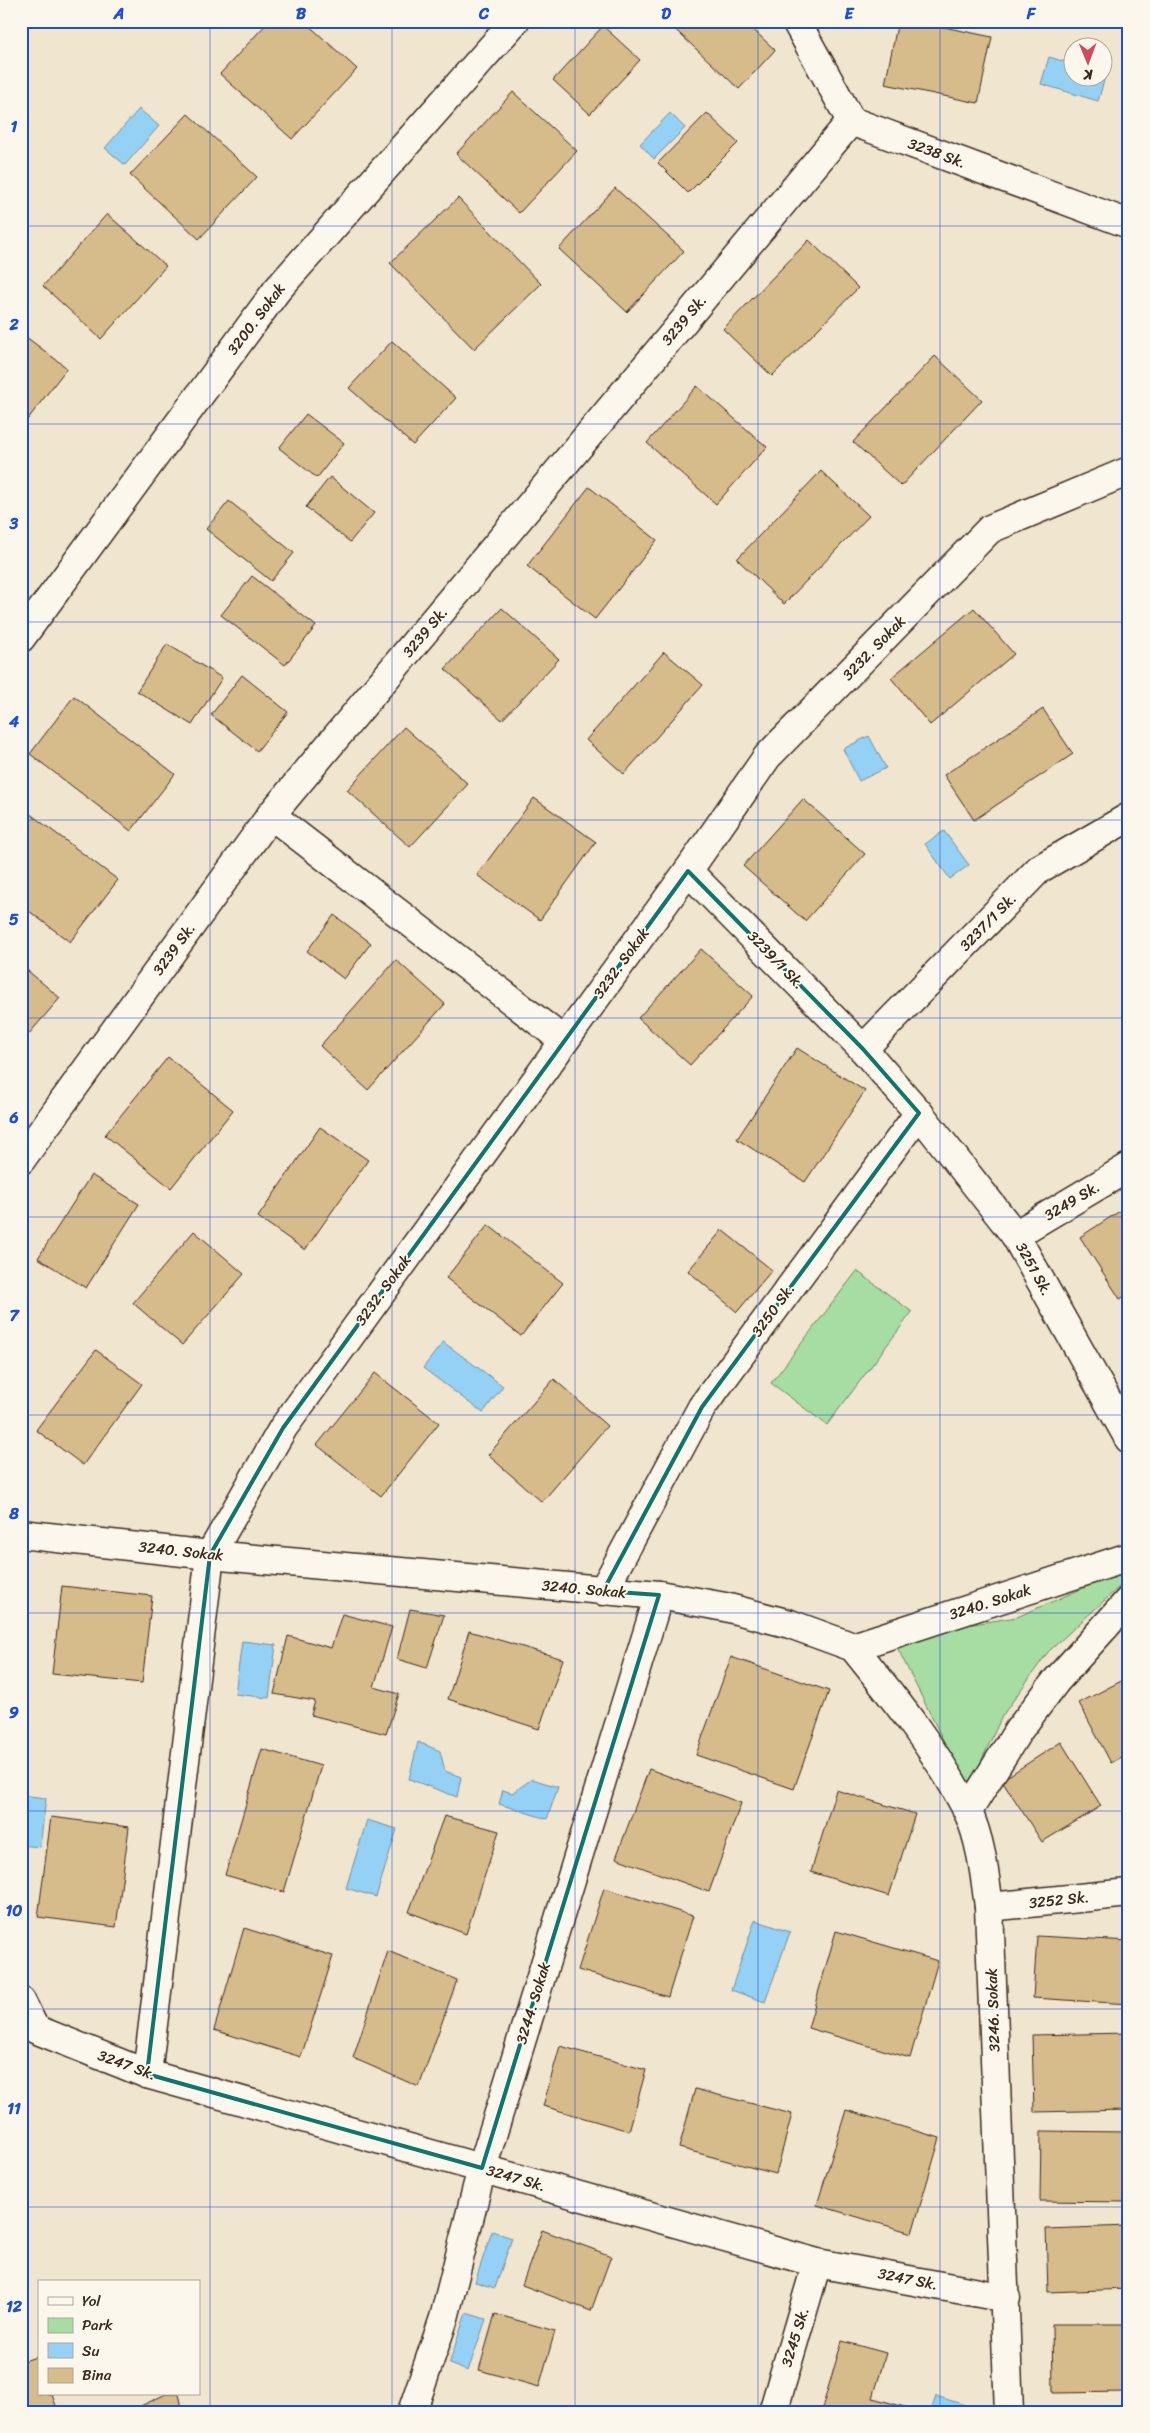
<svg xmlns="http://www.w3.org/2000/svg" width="1150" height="2433" viewBox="0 0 1150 2433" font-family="Sriracha,sans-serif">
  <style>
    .green { fill: #a5dda2; stroke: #708460 }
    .water { fill: #94d1f5; stroke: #708e9f }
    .building { fill: #d6bb8b; stroke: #3b2a1e }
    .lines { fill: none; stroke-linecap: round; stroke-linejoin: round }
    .minor-casing { stroke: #3b2a1e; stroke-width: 31 }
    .minor { stroke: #fbf7ec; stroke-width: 28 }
    .marked { fill: none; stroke: #0f766e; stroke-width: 4; stroke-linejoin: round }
    .grid { fill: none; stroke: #1d4ed8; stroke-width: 1; stroke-opacity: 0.55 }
    .labels { text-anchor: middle; stroke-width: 4; stroke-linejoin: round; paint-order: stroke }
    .street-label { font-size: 15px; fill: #3b2a1e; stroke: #fbf7ec }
    .neatline { fill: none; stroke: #1d4ed8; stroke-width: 2 }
    .grid-label { font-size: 16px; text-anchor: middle; font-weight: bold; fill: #1d4ed8 }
  </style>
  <rect width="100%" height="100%" fill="#f0e5cf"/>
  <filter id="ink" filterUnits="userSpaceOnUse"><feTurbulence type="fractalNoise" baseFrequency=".02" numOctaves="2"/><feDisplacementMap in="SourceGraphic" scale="10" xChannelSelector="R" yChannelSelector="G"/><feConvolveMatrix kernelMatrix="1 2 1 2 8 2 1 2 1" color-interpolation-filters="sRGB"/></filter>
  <g filter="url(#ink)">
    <!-- green -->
    <g class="green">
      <path d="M 857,1271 L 912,1312 L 827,1425 L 771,1383 Z"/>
      <path d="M 1129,1568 L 1129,1578 L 1048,1652 L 1002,1716 L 968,1790 L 892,1637 L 1017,1617 Z"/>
    </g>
    <!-- water -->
    <g class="water">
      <path d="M 1049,57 L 1072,64 L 1072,78 L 1102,78 L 1103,73 L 1106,74 L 1098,101 L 1041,84 Z"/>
      <path d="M 139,109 L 159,126 L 125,165 L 105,148 Z"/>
      <path d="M 670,113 L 685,128 L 654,159 L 640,144 Z"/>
      <path d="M 869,736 L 886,768 L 859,781 L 843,749 Z"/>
      <path d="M 944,831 L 969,865 L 950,879 L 925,844 Z"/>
      <path d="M 443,1342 L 503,1386 L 483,1413 L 423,1368 Z"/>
      <path d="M 242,1641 L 276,1645 L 269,1698 L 235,1694 Z"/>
      <path d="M 418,1742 L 440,1751 L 445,1771 L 461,1777 L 457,1797 L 409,1779 Z"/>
      <path d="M 532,1779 L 558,1787 L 547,1819 L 499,1804 L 503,1790 L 512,1793 Z"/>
      <path d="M 21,1795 L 46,1798 L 40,1847 L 21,1845 Z"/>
      <path d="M 367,1820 L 397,1829 L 376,1897 L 346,1888 Z"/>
      <path d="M 755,1920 L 790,1932 L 765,2002 L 731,1990 Z"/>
      <path d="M 492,2231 L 512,2238 L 495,2288 L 475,2282 Z"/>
      <path d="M 466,2313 L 486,2319 L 468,2371 L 449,2364 Z"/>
      <path d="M 936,2396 L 965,2405 L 963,2412 L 931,2412 Z"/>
    </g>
    <!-- building -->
    <g class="building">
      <path d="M 269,21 L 304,21 L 357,69 L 292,139 L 220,74 Z"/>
      <path d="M 666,21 L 744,21 L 775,50 L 739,89 Z"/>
      <path d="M 898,21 L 915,21 L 992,37 L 978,103 L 885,84 Z"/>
      <path d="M 603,26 L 640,60 L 590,114 L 553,80 Z"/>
      <path d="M 513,92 L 577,151 L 519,213 L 456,154 Z"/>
      <path d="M 707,113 L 738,143 L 688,193 L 658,163 Z"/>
      <path d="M 188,114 L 257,177 L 199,239 L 130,175 Z"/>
      <path d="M 615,188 L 684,251 L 627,312 L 559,249 Z"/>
      <path d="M 458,198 L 541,284 L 474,349 L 390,263 Z"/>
      <path d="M 107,214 L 166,266 L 101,339 L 43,286 Z"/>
      <path d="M 809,240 L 858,288 L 772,376 L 723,329 Z"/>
      <path d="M 21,333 L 67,368 L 24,424 L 21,422 Z"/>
      <path d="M 392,341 L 456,398 L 413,445 L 349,388 Z"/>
      <path d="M 935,356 L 982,400 L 901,486 L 853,442 Z"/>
      <path d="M 697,386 L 767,447 L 716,504 L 647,443 Z"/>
      <path d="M 306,414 L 344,443 L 317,478 L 279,448 Z"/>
      <path d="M 821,471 L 869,516 L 784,604 L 737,559 Z"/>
      <path d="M 330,477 L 374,513 L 350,542 L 306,507 Z"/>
      <path d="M 589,487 L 657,540 L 595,619 L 527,566 Z"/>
      <path d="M 229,501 L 294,553 L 271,581 L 206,529 Z"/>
      <path d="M 252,576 L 316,626 L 285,665 L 221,615 Z"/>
      <path d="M 502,608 L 559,659 L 502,720 L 445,669 Z"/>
      <path d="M 974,608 L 1014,654 L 930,725 L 891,678 Z"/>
      <path d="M 167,644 L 222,678 L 192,725 L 137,691 Z"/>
      <path d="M 664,652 L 703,685 L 624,774 L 586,740 Z"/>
      <path d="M 242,675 L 288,712 L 257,751 L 211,715 Z"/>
      <path d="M 74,696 L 175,774 L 131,831 L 30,754 Z"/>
      <path d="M 1043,709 L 1073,754 L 974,820 L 944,775 Z"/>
      <path d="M 404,727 L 468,784 L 410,847 L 347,790 Z"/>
      <path d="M 534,798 L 596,842 L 540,920 L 477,875 Z"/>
      <path d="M 803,799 L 865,854 L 805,921 L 743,866 Z"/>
      <path d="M 21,807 L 118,880 L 70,942 L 21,905 Z"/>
      <path d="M 334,915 L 371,943 L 344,979 L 307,951 Z"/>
      <path d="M 701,949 L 753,996 L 690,1065 L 638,1018 Z"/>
      <path d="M 396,960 L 445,1004 L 368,1090 L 320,1046 Z"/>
      <path d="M 21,965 L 60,998 L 21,1043 Z"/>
      <path d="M 797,1048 L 865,1091 L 805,1182 L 737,1139 Z"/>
      <path d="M 168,1057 L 233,1110 L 171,1188 L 105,1135 Z"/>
      <path d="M 320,1127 L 368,1160 L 305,1250 L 258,1217 Z"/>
      <path d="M 91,1175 L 139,1204 L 86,1288 L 38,1258 Z"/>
      <path d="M 1129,1205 L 1129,1293 L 1120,1299 L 1080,1237 Z"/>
      <path d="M 488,1225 L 563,1283 L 521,1336 L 446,1278 Z"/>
      <path d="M 722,1230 L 772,1270 L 737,1312 L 688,1271 Z"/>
      <path d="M 194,1231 L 244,1274 L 182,1345 L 133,1303 Z"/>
      <path d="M 96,1350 L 142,1384 L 83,1465 L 36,1430 Z"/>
      <path d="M 375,1373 L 439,1423 L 381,1496 L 317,1445 Z"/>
      <path d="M 554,1379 L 607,1426 L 542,1502 L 488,1455 Z"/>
      <path d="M 62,1586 L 152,1596 L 142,1683 L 52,1674 Z"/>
      <path d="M 410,1609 L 444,1615 L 427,1668 L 397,1659 Z"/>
      <path d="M 342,1614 L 392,1627 L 374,1687 L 399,1694 L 386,1734 L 311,1715 L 315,1701 L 274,1694 L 288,1636 L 331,1648 Z"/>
      <path d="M 469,1631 L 563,1659 L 539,1729 L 448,1699 Z"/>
      <path d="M 731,1657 L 829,1691 L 794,1789 L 696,1755 Z"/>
      <path d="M 1129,1677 L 1129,1753 L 1111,1763 L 1079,1703 Z"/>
      <path d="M 1061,1742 L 1101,1806 L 1042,1842 L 1002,1780 Z"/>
      <path d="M 262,1749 L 321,1766 L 284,1892 L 225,1875 Z"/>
      <path d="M 649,1769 L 741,1803 L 709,1892 L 616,1858 Z"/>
      <path d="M 836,1790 L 915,1814 L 889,1896 L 811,1872 Z"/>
      <path d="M 444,1816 L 499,1831 L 466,1934 L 409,1912 Z"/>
      <path d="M 51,1817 L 129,1827 L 116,1927 L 38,1917 Z"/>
      <path d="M 604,1888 L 693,1916 L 668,1997 L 578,1970 Z"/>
      <path d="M 244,1928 L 333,1956 L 301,2057 L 214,2030 Z"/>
      <path d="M 836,1931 L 938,1961 L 910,2058 L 808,2028 Z"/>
      <path d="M 1037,1936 L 1129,1941 L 1129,2004 L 1033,1998 Z"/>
      <path d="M 388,1951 L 457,1980 L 419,2087 L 353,2058 Z"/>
      <path d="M 1129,2033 L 1129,2110 L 1034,2112 L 1032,2035 Z"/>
      <path d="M 560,2046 L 646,2070 L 629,2131 L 543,2106 Z"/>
      <path d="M 695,2089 L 792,2114 L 776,2174 L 679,2148 Z"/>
      <path d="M 846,2110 L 940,2138 L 912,2233 L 817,2205 Z"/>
      <path d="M 1041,2131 L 1129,2132 L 1129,2202 L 1040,2201 Z"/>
      <path d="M 1129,2226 L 1129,2289 L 1048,2292 L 1046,2229 Z"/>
      <path d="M 542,2230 L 611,2256 L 591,2311 L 522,2285 Z"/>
      <path d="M 495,2314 L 555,2331 L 539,2387 L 479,2370 Z"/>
      <path d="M 1052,2324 L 1129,2324 L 1129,2392 L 1053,2393 Z"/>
      <path d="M 842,2341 L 886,2353 L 873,2398 L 908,2408 L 907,2412 L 821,2412 Z"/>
      <path d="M 39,2356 L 39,2394 L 52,2394 L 58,2412 L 21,2412 L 21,2362 Z"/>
      <path d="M 166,2394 L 179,2394 L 183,2412 L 128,2412 Z"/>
    </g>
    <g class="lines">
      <defs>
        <g id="minor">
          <path d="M 796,21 L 851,121 L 1129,224"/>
          <path d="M 21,638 L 277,290 L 515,21"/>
          <path d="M 271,815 L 564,1041"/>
          <path d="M 863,1049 L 1039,869 L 1129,817"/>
          <path d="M 919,1113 L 1015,1235 L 1129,1439"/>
          <path d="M 21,1160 L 271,815 L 851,121"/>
          <path d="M 1015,1235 L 1129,1167"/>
          <path d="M 21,1534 L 210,1555 L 659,1595 L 725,1607 L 790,1624 L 853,1647 L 1129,1557"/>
          <path d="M 603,1591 L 702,1407 L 919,1113 L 863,1049 L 688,871"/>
          <path d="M 853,1647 C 894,1698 937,1751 967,1810 C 981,1839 985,1876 989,1907 L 1009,2412"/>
          <path d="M 968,1811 L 1018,1731 L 1056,1681 L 1129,1600"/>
          <path d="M 989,1907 L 1129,1893"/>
          <path d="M 21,2001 L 35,2029 L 147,2074 L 817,2263 L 1006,2298"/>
          <path d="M 147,2074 L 210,1555 L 283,1428 L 688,871 L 767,757 L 990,529 L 1129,471"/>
          <path d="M 412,2412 L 444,2318 L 482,2168 L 659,1595"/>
          <path d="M 773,2412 L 817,2263"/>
        </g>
      </defs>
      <!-- minor casing -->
      <use href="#minor" class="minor-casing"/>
      <!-- minor -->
      <use href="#minor" class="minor"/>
    </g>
  </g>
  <!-- marked area -->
  <path class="marked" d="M 688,871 L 863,1049 L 919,1113 L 702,1407 L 603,1591 L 659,1595 L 482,2168 L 147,2074 L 210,1555 L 283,1428 Z"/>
  <!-- grid -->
  <path class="grid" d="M 210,21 L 210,2412M 392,21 L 392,2412M 575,21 L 575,2412M 758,21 L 758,2412M 940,21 L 940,2412M 21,226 L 1129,226M 21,424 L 1129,424M 21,622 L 1129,622M 21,820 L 1129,820M 21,1018 L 1129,1018M 21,1217 L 1129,1217M 21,1415 L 1129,1415M 21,1613 L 1129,1613M 21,1811 L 1129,1811M 21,2009 L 1129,2009M 21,2207 L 1129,2207"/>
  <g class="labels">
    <!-- street labels -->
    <g class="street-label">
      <text transform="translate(937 153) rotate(20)" y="5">3238 Sk.</text>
      <text transform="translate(256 319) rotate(-53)" y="5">3200. Sokak</text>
      <text transform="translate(684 320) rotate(-50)" y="5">3239 Sk.</text>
      <text transform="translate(425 632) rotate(-50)" y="5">3239 Sk.</text>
      <text transform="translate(874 648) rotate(-46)" y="5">3232. Sokak</text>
      <text transform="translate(988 922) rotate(-46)" y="5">3237/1 Sk.</text>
      <text transform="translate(174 949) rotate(-54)" y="5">3239 Sk.</text>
      <text transform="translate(776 960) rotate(46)" y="5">3239/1 Sk.</text>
      <text transform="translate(621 963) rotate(-54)" y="5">3232. Sokak</text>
      <text transform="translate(1072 1201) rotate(-31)" y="5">3249 Sk.</text>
      <text transform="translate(1034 1269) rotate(61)" y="5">3251 Sk.</text>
      <text transform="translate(383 1290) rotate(-54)" y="5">3232. Sokak</text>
      <text transform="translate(773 1310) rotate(-54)" y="5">3250 Sk.</text>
      <text transform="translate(181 1551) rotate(6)" y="5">3240. Sokak</text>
      <text transform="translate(584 1589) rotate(5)" y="5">3240. Sokak</text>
      <text transform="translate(990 1602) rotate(-18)" y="5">3240. Sokak</text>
      <text transform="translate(1059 1900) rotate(-6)" y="5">3252 Sk.</text>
      <text transform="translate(533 2003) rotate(-73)" y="5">3244. Sokak</text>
      <text transform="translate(993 2010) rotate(-92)" y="5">3246. Sokak</text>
      <text transform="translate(127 2065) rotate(20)" y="5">3247 Sk.</text>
      <text transform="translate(516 2178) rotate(16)" y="5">3247 Sk.</text>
      <text transform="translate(908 2279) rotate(11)" y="5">3247 Sk.</text>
      <text transform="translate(795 2337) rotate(-73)" y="5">3245 Sk.</text>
    </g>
  </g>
  <!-- margin -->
  <rect width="1150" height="2433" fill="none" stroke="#fbf7ec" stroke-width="55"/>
  <!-- legend -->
  <rect x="38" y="2280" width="162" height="115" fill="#fbf7ec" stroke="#aea59a"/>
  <rect x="48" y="2297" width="25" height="8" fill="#fbf7ec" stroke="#aea59a"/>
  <text x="82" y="2306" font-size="15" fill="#3b2a1e">Yol</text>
  <rect x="48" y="2318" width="25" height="15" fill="#a5dda2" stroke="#aea59a"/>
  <text x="82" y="2330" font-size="15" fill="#3b2a1e">Park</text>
  <rect x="48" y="2343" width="25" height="15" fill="#94d1f5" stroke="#aea59a"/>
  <text x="82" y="2356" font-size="15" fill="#3b2a1e">Su</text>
  <rect x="48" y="2368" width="25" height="15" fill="#d6bb8b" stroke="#aea59a"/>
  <text x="82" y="2380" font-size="15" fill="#3b2a1e">Bina</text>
  <!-- north arrow -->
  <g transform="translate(1088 62) rotate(179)"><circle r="24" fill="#fbf7ec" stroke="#aea59a"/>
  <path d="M0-4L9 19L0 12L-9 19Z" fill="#d1495b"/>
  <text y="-8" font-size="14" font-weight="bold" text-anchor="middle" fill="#3b2a1e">K</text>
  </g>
  <rect x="28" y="28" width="1094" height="2378" class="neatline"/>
  <g class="grid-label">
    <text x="119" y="19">A</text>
    <text x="301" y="19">B</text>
    <text x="484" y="19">C</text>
    <text x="666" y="19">D</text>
    <text x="849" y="19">E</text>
    <text x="1031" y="19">F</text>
    <text x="14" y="132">1</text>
    <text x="14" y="330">2</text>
    <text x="14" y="529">3</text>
    <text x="14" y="727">4</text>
    <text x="14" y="925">5</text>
    <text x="14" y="1123">6</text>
    <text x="14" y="1321">7</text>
    <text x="14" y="1519">8</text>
    <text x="14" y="1718">9</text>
    <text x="14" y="1916">10</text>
    <text x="14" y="2114">11</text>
    <text x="14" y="2312">12</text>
  </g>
</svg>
